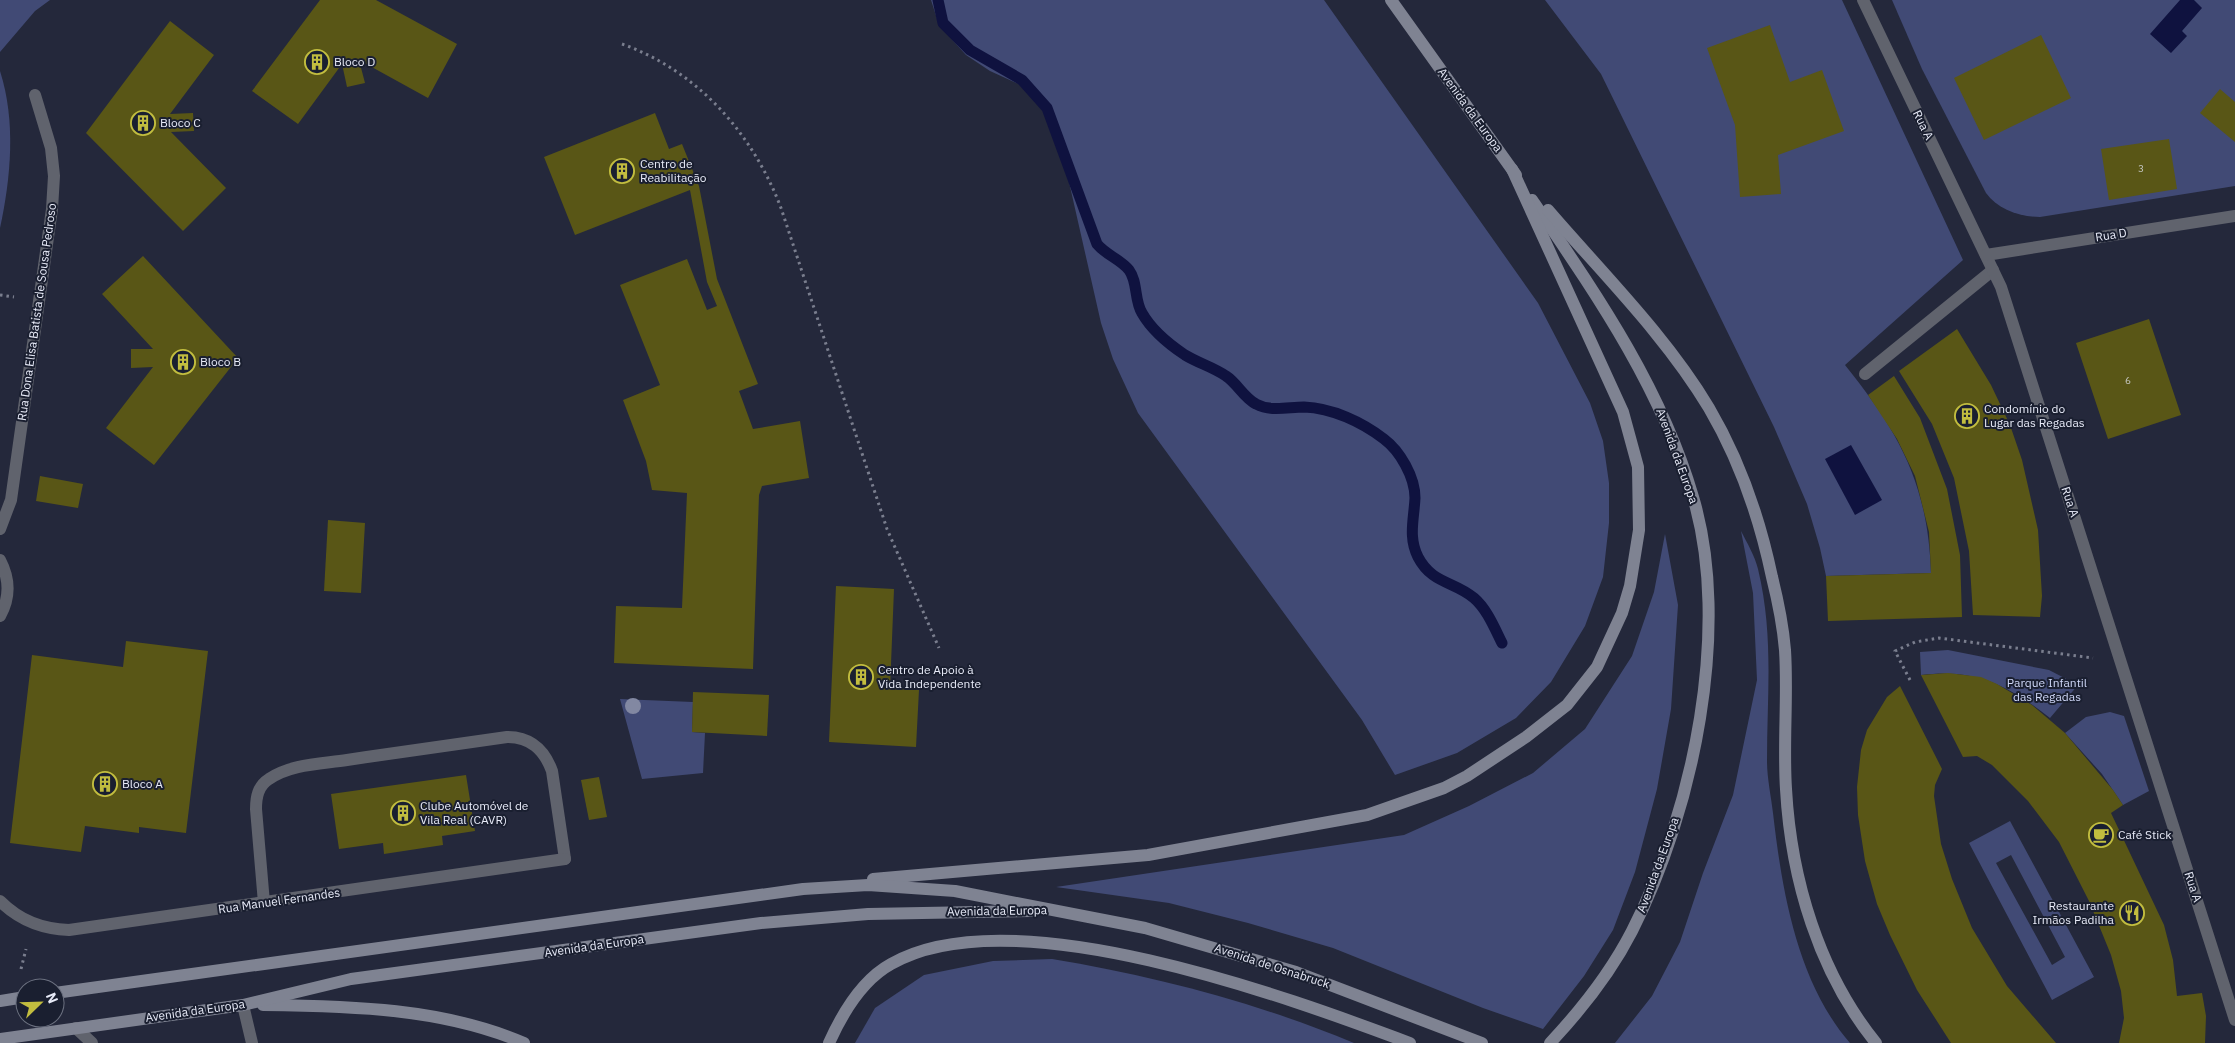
<svg xmlns="http://www.w3.org/2000/svg" width="2235" height="1043" viewBox="0 0 2235 1043" font-family="'IBM Plex Sans',sans-serif">
  <style>
    .green { fill: #414a75; fill-rule: evenodd }
    .water { fill: #0f123f }
    .lines { fill: none; stroke-linecap: round; stroke-linejoin: round }
    .stream { stroke: #0f123f; stroke-width: 11 }
    .building { fill: #595616 }
    .path { stroke: #7a7e8e; stroke-width: 3; stroke-dasharray: 2.5 4; stroke-linecap: butt }
    .lane { stroke: #60636d; stroke-width: 12 }
    .street { stroke: #60636d; stroke-width: 12 }
    .secondary { stroke: #7f8392; stroke-width: 12 }
    .tree { fill: #8288a2 }
    .labels { text-anchor: middle; stroke-width: 4; stroke-linejoin: round; paint-order: stroke }
    .number-label { font-size: 10px; fill: #c4c6c0 }
    .poi-label { font-size: 12px; fill: #e8ebf8; stroke: #1a1f30; text-anchor: start }
    .street-label { font-size: 12px; fill: #e8ebf8; stroke: #1a1f30 }
    .park-label { font-size: 12px; fill: #cfd7f7; stroke: #1a1f30 }
  </style>
  <rect width="100%" height="100%" fill="#24283b"/>
  <!-- green -->
  <g class="green">
    <path d="M 0,0 L 50,0 L 35,11 L 0,52 Z"/>
    <path d="M 931,0 L 1324,0 L 1538,303 L 1590,403 L 1603,441 L 1609,483 L 1609,523 L 1603,577 L 1585,626 L 1551,682 L 1516,718 L 1457,753 L 1395,775 L 1362,720 L 1138,413 L 1113,359 L 1101,323 L 1069,182 L 1043,111 L 1021,85 L 990,71 L 966,55 L 939,25 Z"/>
    <path d="M 1545,0 L 1842,0 L 1963,260 L 1845,365 C 1899,432 1928,484 1931,573 L 1826,576 L 1820,548 L 1807,504 L 1774,427 L 1601,74 Z"/>
    <path d="M 1892,0 L 2235,0 L 2235,186 L 2040,217 C 2020,217 1997,209 1986,193 L 1922,69 Z"/>
    <path d="M 0,71 C 16,121 11,177 0,228 Z"/>
    <path d="M 1741,531 C 1747,543 1755,556 1758,569 C 1774,636 1767,693 1767,761 C 1767,778 1771,796 1773,813 C 1782,891 1797,982 1850,1043 L 1615,1043 L 1652,996 L 1680,942 L 1703,873 L 1733,795 L 1757,680 L 1753,593 Z"/>
    <path d="M 1665,534 L 1678,605 L 1671,709 L 1657,789 L 1635,872 L 1613,930 L 1584,976 L 1543,1029 L 1483,1008 L 1333,948 L 1248,923 L 1169,903 L 1056,887 L 1404,835 L 1469,806 L 1533,773 L 1585,729 L 1632,656 L 1654,592 Z"/>
    <path d="M 1948,650 L 2049,670 L 2078,685 L 2050,718 C 2008,685 1975,668 1921,675 L 1920,652 Z"/>
    <path d="M 620,699 L 693,702 L 692,732 L 705,733 L 703,773 L 642,779 Z"/>
    <path d="M 2110,712 L 2124,716 L 2149,791 L 2123,805 L 2102,774 L 2065,733 L 2086,717 Z"/>
    <path d="M 2010,821 L 2094,977 L 2052,1000 L 1969,843 ZM 2011,855 L 2065,957 L 2052,965 L 1996,863 Z"/>
    <path d="M 1052,959 C 1155,976 1258,1003 1354,1043 L 855,1043 L 875,1008 L 924,975 L 993,961 Z"/>
  </g>
  <!-- water -->
  <g class="water">
    <path d="M 2180,0 L 2194,0 L 2202,8 L 2182,31 L 2187,36 L 2171,53 L 2150,34 Z"/>
    <path d="M 1851,445 L 1882,500 L 1855,515 L 1825,459 Z"/>
  </g>
  <g class="lines">
    <!-- stream -->
    <path class="stream" d="M 938,0 L 943,23 L 970,50 L 1022,80 L 1047,108 L 1097,244 C 1106,255 1120,259 1129,270 C 1138,282 1134,300 1142,313 C 1151,329 1170,345 1185,355 C 1198,363 1213,367 1226,376 C 1237,383 1244,398 1256,404 C 1271,412 1288,407 1304,407 C 1332,408 1362,422 1384,439 C 1400,451 1415,477 1415,498 C 1414,519 1408,537 1418,557 C 1432,584 1454,581 1474,598 C 1487,609 1495,629 1502,643"/>
  </g>
  <!-- building -->
  <g class="building">
    <path d="M 320,0 L 376,0 L 457,44 L 428,98 L 359,60 L 365,83 L 347,87 L 342,64 L 298,124 L 252,91 Z"/>
    <path d="M 170,21 L 214,55 L 170,114 L 193,113 L 194,131 L 171,132 L 226,188 L 183,231 L 86,133 Z"/>
    <path d="M 1770,25 L 1790,82 L 1822,70 L 1844,131 L 1778,155 L 1781,194 L 1740,197 L 1735,125 L 1707,48 Z"/>
    <path d="M 2041,35 L 2071,98 L 1984,140 L 1954,78 Z"/>
    <path d="M 2220,89 L 2235,102 L 2235,142 L 2200,113 Z"/>
    <path d="M 655,113 L 669,149 L 682,144 L 699,186 L 717,279 L 758,384 L 739,391 L 753,429 L 800,421 L 809,478 L 762,486 L 759,495 L 753,669 L 614,663 L 616,606 L 682,608 L 687,493 L 652,490 L 646,461 L 623,400 L 660,385 L 620,285 L 687,259 L 707,310 L 717,306 L 707,282 L 690,190 L 575,235 L 544,157 Z"/>
    <path d="M 2169,139 L 2177,189 L 2109,200 L 2101,149 Z"/>
    <path d="M 143,256 L 238,358 L 154,465 L 106,428 L 153,367 L 131,368 L 131,349 L 153,349 L 102,294 Z"/>
    <path d="M 2149,319 L 2181,415 L 2108,439 L 2076,343 Z"/>
    <path d="M 1957,329 L 1991,385 L 2010,425 L 2022,460 L 2038,530 L 2042,596 L 2040,617 L 1973,615 L 1969,551 L 1954,478 L 1932,424 L 1899,371 Z"/>
    <path d="M 1894,376 L 1920,418 L 1947,489 L 1960,555 L 1962,617 L 1828,621 L 1826,576 L 1931,573 L 1929,532 L 1915,476 L 1897,439 L 1868,395 Z"/>
    <path d="M 40,476 L 83,484 L 78,508 L 36,501 Z"/>
    <path d="M 328,520 L 365,523 L 361,593 L 324,591 Z"/>
    <path d="M 836,586 L 894,589 L 890,689 L 919,690 L 916,747 L 829,742 Z"/>
    <path d="M 126,641 L 208,651 L 186,833 L 139,827 L 139,833 L 85,826 L 81,852 L 10,843 L 32,655 L 123,667 Z"/>
    <path d="M 1948,673 L 1981,677 L 1997,684 L 2032,705 L 2065,733 L 2113,790 L 2123,805 L 2111,813 L 2164,925 L 2173,960 L 2177,996 L 2202,993 L 2206,1016 L 2205,1043 L 2119,1043 L 2124,1018 L 2121,991 L 2111,955 L 2089,901 L 2059,842 L 2028,801 L 1992,765 L 1977,756 L 1963,757 L 1921,675 Z"/>
    <path d="M 1900,686 L 1942,769 L 1935,785 L 1934,796 L 1941,844 L 1952,879 L 1972,928 L 2007,986 L 2056,1043 L 1951,1043 L 1917,990 L 1890,935 L 1877,904 L 1865,861 L 1858,815 L 1857,787 L 1861,750 L 1867,730 L 1887,697 Z"/>
    <path d="M 693,692 L 769,695 L 767,736 L 692,732 Z"/>
    <path d="M 466,775 L 475,831 L 442,836 L 443,845 L 384,854 L 383,843 L 339,849 L 331,794 Z"/>
    <path d="M 599,777 L 607,817 L 589,820 L 581,780 Z"/>
  </g>
  <g class="lines">
    <!-- path -->
    <g class="path">
      <path d="M 622,44 C 698,71 753,134 781,208 L 887,529 L 939,648"/>
      <path d="M 0,295 L 14,297"/>
      <path d="M 1910,680 L 1895,651 L 1915,642 L 1939,638 L 2093,658"/>
      <path d="M 21,969 L 26,949"/>
    </g>
    <!-- lane -->
    <g class="lane">
      <path d="M 1865,374 L 1993,270"/>
      <path d="M 264,903 L 256,809 C 256,797 258,786 269,779 C 291,764 321,764 347,760 C 400,752 453,745 507,737 C 530,737 544,749 552,771 L 565,859"/>
      <path d="M 243,1005 L 252,1043"/>
      <path d="M 76,1028 L 92,1043"/>
    </g>
    <!-- street -->
    <g class="street">
      <path d="M 1863,0 L 2001,287 L 2235,1020"/>
      <path d="M 1986,255 L 2235,216"/>
      <path d="M 0,529 L 11,500 L 52,209 L 54,176 L 51,148 L 35,95"/>
      <path d="M 0,560 C 10,579 10,598 0,616"/>
      <path d="M 0,901 C 20,921 42,929 69,930 L 565,859"/>
    </g>
    <!-- secondary -->
    <g class="secondary">
      <path d="M 1391,0 L 1516,175"/>
      <path d="M 1532,200 C 1596,294 1661,387 1693,497 C 1732,627 1693,812 1632,931 C 1611,972 1582,1009 1550,1043"/>
      <path d="M 1548,210 C 1603,274 1666,336 1709,408 C 1739,459 1760,520 1772,577 C 1778,601 1783,626 1785,650 C 1788,696 1783,743 1786,789 C 1791,879 1819,973 1876,1043"/>
      <path d="M 873,879 L 1148,855 L 1367,815 L 1444,788 L 1467,776 L 1526,737 L 1567,705 L 1597,667 L 1622,613 L 1630,586 L 1639,530 L 1638,467 L 1623,412 L 1512,169"/>
      <path d="M 55,993 L 803,889 L 868,885 L 955,891 L 1145,928 L 1296,972 L 1482,1043"/>
      <path d="M 0,1001 L 25,997"/>
      <path d="M 263,1005 C 351,1006 443,1008 524,1043"/>
      <path d="M 0,1039 L 243,1005 L 351,979 L 761,923 L 868,914 L 1030,911"/>
      <path d="M 829,1043 C 842,1014 862,980 891,964 C 1011,895 1287,997 1410,1043"/>
    </g>
  </g>
  <!-- trees -->
  <circle class="tree" cx="633" cy="706" r="8"/>
  <!-- icons -->
  <defs>
    <symbol id="building-ring" viewBox="-11 -11 22 22"><circle r="9.5" fill="#1a1f30" stroke="#c2bd3f" stroke-width="1.5"/><path d="M-4-6H4V6H1V3H-1V6H-4ZM-2.5-4.3h1.7v1.8h-1.7ZM.8-4.3h1.7v1.8H.8ZM-2.5-1h1.7V.8h-1.7ZM.8-1h1.7V.8H.8Z" fill="#c2bd3f"/></symbol>
    <symbol id="cafe-ring" viewBox="-11 -11 22 22"><circle r="9.5" fill="#1a1f30" stroke="#c2bd3f" stroke-width="1.5"/><path d="M-5.5-4.5H6V0H3Q3 3.5 0 3.5H-2.5Q-5.5 3.5-5.5 0ZM3-3.2v2h1.7v-2ZM-6 4.5H4V6H-6Z" fill="#c2bd3f"/></symbol>
    <symbol id="restaurant-ring" viewBox="-11 -11 22 22"><circle r="9.5" fill="#1a1f30" stroke="#c2bd3f" stroke-width="1.5"/><path d="M-5-6h1v4h1v-4h1v4h1v-4h1v5L-1.5 .5V6h-2V.5L-5-1ZM5-6V6H3V1.5H1.5Q1.5-4 5-6Z" fill="#c2bd3f"/></symbol>
  </defs>
  <g fill-rule="evenodd">
    <use href="#building-ring" x="303" y="48" width="28" height="28"/>
    <use href="#building-ring" x="129" y="109" width="28" height="28"/>
    <use href="#building-ring" x="608" y="157" width="28" height="28"/>
    <use href="#building-ring" x="169" y="348" width="28" height="28"/>
    <use href="#building-ring" x="1953" y="402" width="28" height="28"/>
    <use href="#building-ring" x="847" y="663" width="28" height="28"/>
    <use href="#building-ring" x="91" y="770" width="28" height="28"/>
    <use href="#building-ring" x="389" y="799" width="28" height="28"/>
    <use href="#cafe-ring" x="2087" y="821" width="28" height="28"/>
    <use href="#restaurant-ring" x="2118" y="899" width="28" height="28"/>
  </g>
  <g class="labels">
    <!-- number labels -->
    <g class="number-label">
      <text x="2141" y="172">3</text>
      <text x="2128" y="384">6</text>
    </g>
    <!-- poi labels -->
    <g class="poi-label">
      <text x="334" y="66">Bloco D</text>
      <text x="160" y="127">Bloco C</text>
      <text x="640" y="168">Centro de<tspan x="640" dy="14">Reabilitação</tspan></text>
      <text x="200" y="366">Bloco B</text>
      <text x="1984" y="413">Condomínio do<tspan x="1984" dy="14">Lugar das Regadas</tspan></text>
      <text x="878" y="674">Centro de Apoio à<tspan x="878" dy="14">Vida Independente</tspan></text>
      <text x="122" y="788">Bloco A</text>
      <text x="420" y="810">Clube Automóvel de<tspan x="420" dy="14">Vila Real (CAVR)</tspan></text>
      <text x="2118" y="839">Café Stick</text>
      <text x="2114" y="910" text-anchor="end">Restaurante<tspan x="2114" dy="14">Irmãos Padilha</tspan></text>
    </g>
    <!-- street labels -->
    <g class="street-label">
      <text transform="translate(1470 110) rotate(54)" y="4">Avenida da Europa</text>
      <text transform="translate(1923 125) rotate(64)" y="4">Rua A</text>
      <text transform="translate(2111 235) rotate(-9)" y="4">Rua D</text>
      <text transform="translate(37 312) rotate(-82)" y="4">Rua Dona Elisa Batista de Sousa Pedroso</text>
      <text transform="translate(1677 456) rotate(70)" y="4">Avenida da Europa</text>
      <text transform="translate(2070 502) rotate(72)" y="4">Rua A</text>
      <text transform="translate(1658 865) rotate(-70)" y="4">Avenida da Europa</text>
      <text transform="translate(2193 887) rotate(72)" y="4">Rua A</text>
      <text transform="translate(279 901) rotate(-8)" y="4">Rua Manuel Fernandes</text>
      <text transform="translate(997 911) rotate(-1)" y="4">Avenida da Europa</text>
      <text transform="translate(594 946) rotate(-8)" y="4">Avenida da Europa</text>
      <text transform="translate(1272 966) rotate(18)" y="4">Avenida de Osnabruck</text>
      <text transform="translate(195 1011) rotate(-8)" y="4">Avenida da Europa</text>
    </g>
    <!-- park labels -->
    <g class="park-label">
      <text x="2047" y="687">Parque Infantil<tspan x="2047" dy="14">das Regadas</tspan></text>
    </g>
  </g>
  <!-- north arrow -->
  <g transform="translate(40 1003) rotate(67)"><circle r="24" fill="#1a1f30" stroke="#6c7180"/>
  <path d="M0-4L9 19L0 12L-9 19Z" fill="#c2bd3f"/>
  <text y="-8" font-size="14" font-weight="bold" text-anchor="middle" fill="#e8ebf8">N</text>
  </g>
</svg>
